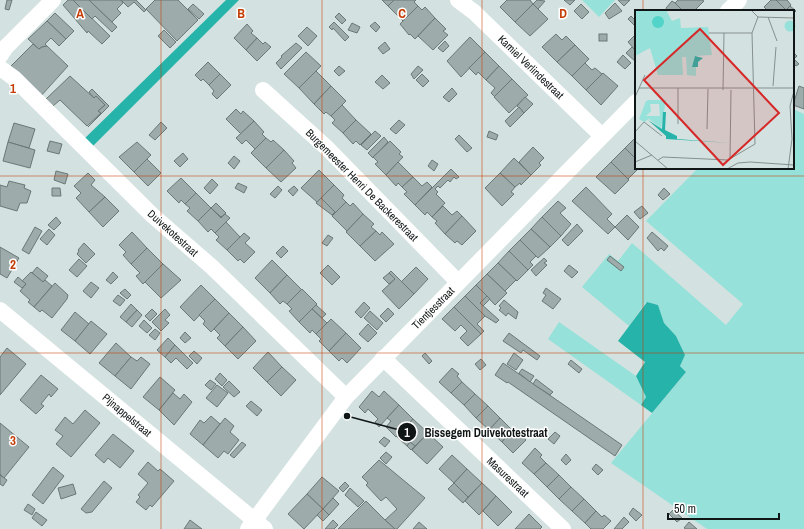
<svg xmlns="http://www.w3.org/2000/svg" width="804" height="529" viewBox="0 0 804 529" font-family="'Archivo Narrow',sans-serif">
  <style>
    .green { fill: #96e1d9 }
    .forest { fill: #26b4aa }
    .building { fill: #9dabaa; stroke: #6a7876 }
    .lines { fill: none; stroke-linecap: round; stroke-linejoin: round }
    .street { stroke: #fff; stroke-width: 16 }
    .grid { fill: none; stroke: #c43d06; stroke-width: 1; stroke-opacity: 0.55 }
    .labels { text-anchor: middle; stroke-width: 3; stroke-linejoin: round; paint-order: stroke }
    .street-label { font-size: 11px; fill: #101515; stroke: #fff }
    .inset-road { fill: none; stroke: #85908f; stroke-width: 1 }
    .view { fill: #d62828; fill-opacity: 0.15; stroke: #d62828; stroke-width: 2 }
    .inset-edge { fill: none; stroke: #101515; stroke-width: 2 }
    .grid-label { font-size: 13px; text-anchor: middle; font-weight: bold; fill: #c43d06; stroke: #fff; stroke-width: 3; stroke-linejoin: round; paint-order: stroke }
    .leader { fill: none; stroke: #101515; stroke-width: 1.5 }
    .callout-dot { fill: #101515; stroke: #fff; stroke-width: 1.5 }
    .mark-label { font-size: 12px; text-anchor: middle; font-weight: bold; fill: #fff }
    .callout-label { font-size: 12px; text-anchor: middle; font-weight: bold; fill: #101515; stroke: #fff; stroke-width: 3; stroke-linejoin: round; paint-order: stroke }
  </style>
  <rect width="100%" height="100%" fill="#d3e2e0"/>
  <!-- green -->
  <g class="green">
    <path d="M 582,0 L 615,0 L 599,17 Z"/>
    <path d="M 793,109 L 804,114 L 804,529 L 707,529 L 611,463 L 686,372 L 680,366 L 685,355 L 676,336 L 664,323 L 658,305 L 646,302 L 629,326 L 582,287 L 609,254 L 618,261 L 632,243 L 726,325 L 743,304 L 646,221 L 698,168 L 793,168 Z"/>
    <path d="M 559,322 L 636,376 L 646,397 L 641,405 L 548,339 Z"/>
  </g>
  <!-- forest -->
  <g class="forest">
    <path d="M 226,0 L 239,0 L 90,149 L 82,141 Z"/>
    <path d="M 647,302 L 658,305 L 664,323 L 676,336 L 685,355 L 680,366 L 686,372 L 652,413 L 641,405 L 646,397 L 636,376 L 645,362 L 618,341 Z"/>
  </g>
  <!-- building -->
  <g class="building">
    <path d="M 7,0 L 12,0 L 9,10 L 5,9 Z"/>
    <path d="M 68,0 L 73,0 L 110,36 L 102,44 L 88,31 L 87,33 L 63,5 Z"/>
    <path d="M 73,0 L 89,0 L 117,27 L 112,32 L 95,16 L 92,19 Z"/>
    <path d="M 89,0 L 121,0 L 123,3 L 117,9 L 121,13 L 112,22 Z"/>
    <path d="M 121,0 L 136,0 L 146,10 L 144,12 L 134,2 L 128,7 Z"/>
    <path d="M 155,0 L 178,0 L 198,20 L 177,41 L 146,9 Z"/>
    <path d="M 382,0 L 394,0 L 388,6 Z"/>
    <path d="M 394,0 L 416,0 L 414,2 L 418,6 L 403,21 L 388,6 Z"/>
    <path d="M 507,0 L 530,0 L 533,4 L 515,22 L 500,7 Z"/>
    <path d="M 537,0 L 545,1 L 538,9 L 533,4 Z"/>
    <path d="M 564,0 L 575,0 L 570,5 Z"/>
    <path d="M 618,0 L 630,0 L 624,6 Z"/>
    <path d="M 678,0 L 702,0 L 704,1 L 694,11 L 683,11 L 675,3 Z"/>
    <path d="M 771,0 L 776,0 L 786,10 L 790,6 L 796,11 L 793,14 L 793,11 L 768,11 L 764,7 Z"/>
    <path d="M 776,0 L 787,0 L 791,5 L 786,10 Z"/>
    <path d="M 672,1 L 675,3 L 683,11 L 667,11 L 666,8 Z"/>
    <path d="M 615,3 L 622,11 L 609,19 L 605,13 Z"/>
    <path d="M 193,4 L 204,14 L 199,19 L 188,9 Z"/>
    <path d="M 533,4 L 548,19 L 530,36 L 515,22 Z"/>
    <path d="M 581,4 L 589,12 L 582,19 L 574,11 Z"/>
    <path d="M 418,6 L 422,10 L 425,7 L 435,18 L 415,39 L 410,34 L 409,35 L 400,24 Z"/>
    <path d="M 55,13 L 74,31 L 66,39 L 47,21 Z"/>
    <path d="M 339,13 L 346,20 L 342,24 L 335,17 Z"/>
    <path d="M 631,16 L 636,21 L 636,27 L 628,19 Z"/>
    <path d="M 435,18 L 446,29 L 443,31 L 448,35 L 433,50 L 418,36 Z"/>
    <path d="M 47,21 L 66,39 L 59,46 L 51,38 L 45,44 L 47,46 L 42,47 L 39,49 L 28,39 Z"/>
    <path d="M 334,22 L 349,37 L 345,41 L 333,28 L 332,30 L 329,27 Z"/>
    <path d="M 375,22 L 380,27 L 376,32 L 370,26 Z"/>
    <path d="M 352,23 L 360,27 L 357,33 L 348,30 Z"/>
    <path d="M 247,24 L 253,31 L 251,33 L 257,38 L 246,50 L 234,38 Z"/>
    <path d="M 307,27 L 317,36 L 308,46 L 298,36 Z"/>
    <path d="M 164,30 L 176,42 L 170,48 L 158,36 Z"/>
    <path d="M 556,34 L 562,40 L 566,36 L 575,45 L 557,62 L 542,47 Z"/>
    <rect x="599" y="34" width="8" height="7"/>
    <path d="M 636,34 L 636,51 L 628,42 Z"/>
    <path d="M 470,37 L 485,52 L 461,77 L 447,61 Z"/>
    <path d="M 257,38 L 263,44 L 265,42 L 271,47 L 257,61 L 246,50 Z"/>
    <path d="M 445,41 L 449,46 L 443,52 L 438,48 Z"/>
    <path d="M 385,42 L 390,49 L 383,54 L 378,48 Z"/>
    <path d="M 296,43 L 302,48 L 281,69 L 276,63 L 282,57 L 281,56 Z"/>
    <path d="M 33,44 L 39,49 L 42,47 L 47,46 L 68,66 L 40,97 L 10,67 Z"/>
    <path d="M 575,45 L 589,59 L 572,76 L 557,62 Z"/>
    <path d="M 632,47 L 636,51 L 636,62 L 626,53 Z"/>
    <path d="M 306,52 L 321,66 L 299,88 L 284,74 Z"/>
    <path d="M 485,52 L 499,66 L 486,80 L 478,72 L 476,75 L 469,68 Z"/>
    <path d="M 793,52 L 797,56 L 794,59 L 799,64 L 796,66 L 793,63 Z"/>
    <path d="M 623,55 L 631,63 L 625,69 L 617,62 Z"/>
    <path d="M 208,62 L 220,74 L 209,85 L 203,79 L 201,81 L 195,75 Z"/>
    <path d="M 585,63 L 592,70 L 595,68 L 602,74 L 586,90 L 572,76 Z"/>
    <path d="M 339,66 L 345,71 L 339,76 L 334,71 Z"/>
    <path d="M 418,66 L 423,70 L 414,79 L 411,74 Z"/>
    <path d="M 499,66 L 512,79 L 495,97 L 491,93 L 495,88 L 486,80 Z"/>
    <path d="M 316,71 L 331,86 L 314,104 L 299,88 Z"/>
    <path d="M 603,73 L 618,86 L 601,105 L 586,90 Z"/>
    <path d="M 220,74 L 231,85 L 217,99 L 212,94 L 214,91 L 209,85 Z"/>
    <path d="M 422,74 L 429,81 L 423,87 L 416,80 Z"/>
    <path d="M 382,75 L 390,83 L 383,89 L 375,82 Z"/>
    <path d="M 70,76 L 94,98 L 96,96 L 105,105 L 98,111 L 101,113 L 87,126 L 60,100 L 53,106 L 46,99 Z"/>
    <path d="M 512,79 L 528,95 L 509,113 L 494,97 Z"/>
    <path d="M 331,86 L 346,101 L 331,116 L 326,112 L 324,114 L 314,104 Z"/>
    <path d="M 799,86 L 804,88 L 804,109 L 793,105 Z"/>
    <path d="M 452,88 L 457,94 L 449,102 L 443,97 Z"/>
    <path d="M 92,89 L 109,106 L 88,127 L 101,113 L 98,111 L 105,105 L 96,96 L 94,98 L 89,92 Z"/>
    <path d="M 525,97 L 533,104 L 524,113 L 517,106 Z"/>
    <path d="M 342,105 L 356,120 L 343,133 L 332,123 L 335,120 L 331,116 Z"/>
    <path d="M 519,107 L 524,113 L 510,127 L 505,121 Z"/>
    <path d="M 236,109 L 241,114 L 243,111 L 254,121 L 241,134 L 226,119 Z"/>
    <path d="M 356,120 L 371,134 L 360,145 L 356,141 L 353,144 L 343,133 Z"/>
    <path d="M 399,120 L 405,125 L 396,134 L 390,129 Z"/>
    <path d="M 254,121 L 264,132 L 262,134 L 266,138 L 255,149 L 246,140 L 242,144 L 236,138 Z"/>
    <path d="M 161,122 L 167,128 L 155,140 L 149,135 Z"/>
    <path d="M 14,123 L 35,129 L 29,148 L 8,142 Z"/>
    <path d="M 375,131 L 381,136 L 367,150 L 361,145 Z"/>
    <path d="M 489,131 L 498,135 L 496,140 L 487,137 Z"/>
    <path d="M 459,135 L 472,148 L 467,152 L 455,139 Z"/>
    <path d="M 384,137 L 388,142 L 373,158 L 368,153 Z"/>
    <path d="M 636,137 L 636,159 L 625,148 Z"/>
    <path d="M 266,138 L 271,142 L 273,140 L 284,150 L 266,168 L 251,153 Z"/>
    <path d="M 50,141 L 62,144 L 59,154 L 47,151 Z"/>
    <path d="M 390,141 L 401,152 L 399,154 L 403,157 L 386,175 L 375,164 L 378,162 L 373,157 Z"/>
    <path d="M 8,142 L 35,150 L 30,168 L 3,161 Z"/>
    <path d="M 137,142 L 151,155 L 134,172 L 119,157 Z"/>
    <path d="M 533,147 L 544,158 L 539,163 L 541,165 L 531,175 L 519,162 Z"/>
    <path d="M 625,148 L 636,159 L 636,168 L 639,168 L 628,179 L 611,162 Z"/>
    <path d="M 284,150 L 294,161 L 292,163 L 296,168 L 281,182 L 266,168 Z"/>
    <path d="M 183,153 L 188,159 L 180,167 L 174,161 Z"/>
    <path d="M 234,156 L 240,161 L 234,169 L 228,163 Z"/>
    <path d="M 514,158 L 531,175 L 521,185 L 520,183 L 515,187 L 500,173 Z"/>
    <path d="M 147,159 L 161,173 L 148,186 L 134,172 Z"/>
    <path d="M 432,160 L 438,164 L 434,171 L 428,166 Z"/>
    <path d="M 398,162 L 413,177 L 402,187 L 398,183 L 396,186 L 386,175 Z"/>
    <path d="M 611,162 L 629,180 L 615,194 L 596,177 Z"/>
    <path d="M 451,169 L 459,177 L 456,179 L 454,177 L 450,182 L 448,180 L 440,188 L 438,186 L 435,189 L 438,192 L 436,194 L 445,203 L 432,217 L 427,212 L 425,215 L 415,205 Z"/>
    <path d="M 319,170 L 334,185 L 317,202 L 301,188 Z"/>
    <path d="M 56,171 L 68,174 L 65,184 L 54,180 Z"/>
    <path d="M 88,173 L 95,180 L 91,185 L 105,197 L 89,212 L 76,198 L 81,193 L 74,186 Z"/>
    <path d="M 500,173 L 515,187 L 511,192 L 514,194 L 502,206 L 485,188 Z"/>
    <path d="M 413,177 L 422,186 L 427,182 L 432,187 L 415,205 L 404,194 L 407,192 L 402,187 Z"/>
    <path d="M 181,178 L 196,193 L 185,204 L 181,200 L 179,203 L 167,191 Z"/>
    <path d="M 212,179 L 218,185 L 210,194 L 204,188 Z"/>
    <path d="M 9,181 L 25,185 L 24,188 L 31,191 L 27,203 L 20,203 L 17,211 L 0,206 L 0,185 L 7,187 Z"/>
    <path d="M 238,183 L 247,187 L 244,193 L 235,188 Z"/>
    <path d="M 334,185 L 344,195 L 342,198 L 346,202 L 332,216 L 335,212 L 321,198 Z"/>
    <path d="M 278,186 L 282,190 L 275,198 L 270,194 Z"/>
    <path d="M 294,186 L 298,190 L 293,196 L 288,191 Z"/>
    <path d="M 586,187 L 612,214 L 607,219 L 615,227 L 627,215 L 639,227 L 628,240 L 615,227 L 608,234 L 572,201 Z"/>
    <path d="M 52,188 L 60,188 L 61,196 L 52,196 Z"/>
    <path d="M 664,188 L 670,194 L 663,200 L 658,195 Z"/>
    <path d="M 196,193 L 211,208 L 198,221 L 187,211 L 190,208 L 185,204 Z"/>
    <path d="M 105,197 L 119,211 L 103,227 L 89,212 Z"/>
    <path d="M 321,198 L 335,212 L 332,215 L 316,203 Z"/>
    <path d="M 558,201 L 566,208 L 560,213 L 571,224 L 561,236 L 542,217 Z"/>
    <path d="M 346,202 L 350,206 L 353,203 L 363,214 L 347,231 L 332,216 Z"/>
    <path d="M 216,203 L 226,213 L 221,217 L 211,208 Z"/>
    <path d="M 443,206 L 452,215 L 457,211 L 462,216 L 445,234 L 435,223 L 437,221 L 432,217 Z"/>
    <path d="M 642,206 L 648,213 L 640,219 L 634,212 Z"/>
    <path d="M 211,208 L 221,218 L 225,214 L 230,218 L 215,233 L 211,229 L 208,232 L 198,221 Z"/>
    <path d="M 363,214 L 374,224 L 371,227 L 376,231 L 360,246 L 346,232 Z"/>
    <path d="M 462,216 L 476,231 L 462,245 L 457,241 L 455,243 L 445,234 Z"/>
    <path d="M 56,217 L 61,223 L 54,230 L 48,225 Z"/>
    <path d="M 542,217 L 561,236 L 550,247 L 531,229 Z"/>
    <path d="M 226,222 L 240,237 L 227,250 L 216,240 L 219,237 L 215,233 Z"/>
    <path d="M 577,224 L 583,231 L 568,246 L 562,240 Z"/>
    <path d="M 35,227 L 42,231 L 29,254 L 22,250 Z"/>
    <path d="M 49,229 L 55,235 L 47,245 L 40,239 Z"/>
    <path d="M 531,229 L 550,247 L 538,258 L 520,240 Z"/>
    <path d="M 376,231 L 380,235 L 382,232 L 394,244 L 375,261 L 360,246 Z"/>
    <path d="M 132,232 L 147,248 L 131,264 L 123,255 L 126,252 L 119,245 Z"/>
    <path d="M 652,232 L 668,246 L 664,251 L 661,248 L 658,251 L 647,238 Z"/>
    <path d="M 244,233 L 250,238 L 245,243 L 255,252 L 244,263 L 240,259 L 238,261 L 227,250 Z"/>
    <path d="M 328,235 L 333,238 L 327,246 L 322,243 Z"/>
    <path d="M 520,240 L 536,256 L 530,262 L 533,265 L 528,270 L 509,251 Z"/>
    <path d="M 84,243 L 95,254 L 86,263 L 77,254 L 79,251 L 78,250 Z"/>
    <path d="M 283,246 L 288,251 L 281,258 L 276,253 Z"/>
    <path d="M 0,247 L 19,258 L 7,278 L 0,274 Z"/>
    <path d="M 147,248 L 163,264 L 143,284 L 136,276 L 140,273 L 131,264 Z"/>
    <path d="M 509,251 L 528,270 L 517,281 L 498,263 Z"/>
    <path d="M 610,256 L 624,267 L 621,271 L 607,260 Z"/>
    <path d="M 544,258 L 547,261 L 544,263 L 547,265 L 536,276 L 531,270 Z"/>
    <path d="M 79,259 L 87,266 L 77,277 L 69,270 Z"/>
    <path d="M 272,260 L 287,275 L 270,293 L 255,278 Z"/>
    <path d="M 498,263 L 516,280 L 505,291 L 487,274 Z"/>
    <path d="M 163,264 L 181,280 L 161,298 L 145,282 Z"/>
    <path d="M 328,265 L 340,277 L 332,285 L 320,273 Z"/>
    <path d="M 569,265 L 578,272 L 572,278 L 564,271 Z"/>
    <path d="M 37,267 L 48,276 L 43,282 L 32,273 Z"/>
    <path d="M 416,267 L 428,279 L 414,294 L 401,282 Z"/>
    <path d="M 391,271 L 414,294 L 399,309 L 382,291 L 395,279 L 389,273 Z"/>
    <path d="M 31,272 L 43,282 L 45,280 L 52,286 L 34,307 L 28,302 L 30,300 L 20,291 L 26,284 L 22,281 Z"/>
    <path d="M 113,272 L 118,277 L 111,284 L 106,280 Z"/>
    <path d="M 389,273 L 395,279 L 389,284 L 383,278 Z"/>
    <path d="M 487,274 L 507,293 L 495,305 L 476,285 Z"/>
    <path d="M 287,275 L 302,290 L 287,304 L 283,301 L 280,304 L 270,293 Z"/>
    <path d="M 18,277 L 26,284 L 22,288 L 14,282 Z"/>
    <path d="M 91,282 L 99,288 L 91,298 L 83,291 Z"/>
    <path d="M 55,283 L 68,295 L 67,299 L 52,318 L 42,310 L 40,312 L 34,307 Z"/>
    <path d="M 201,285 L 215,299 L 194,321 L 180,307 Z"/>
    <path d="M 476,285 L 487,296 L 480,303 L 499,320 L 496,323 L 485,316 L 465,296 Z"/>
    <path d="M 546,288 L 561,299 L 553,309 L 542,301 L 546,295 L 543,293 Z"/>
    <path d="M 125,289 L 131,295 L 127,299 L 120,293 Z"/>
    <path d="M 302,289 L 317,304 L 299,322 L 289,311 L 292,309 L 287,304 Z"/>
    <path d="M 118,295 L 125,300 L 120,306 L 113,301 Z"/>
    <path d="M 465,296 L 485,316 L 477,324 L 484,331 L 481,334 L 454,307 Z"/>
    <path d="M 487,296 L 490,299 L 483,306 L 480,303 Z"/>
    <path d="M 215,299 L 229,313 L 211,332 L 203,324 L 205,321 L 199,315 Z"/>
    <path d="M 504,300 L 518,312 L 516,319 L 508,313 L 506,316 L 499,310 L 501,308 L 499,306 Z"/>
    <path d="M 364,302 L 370,308 L 361,318 L 355,312 Z"/>
    <path d="M 131,304 L 137,310 L 126,322 L 120,317 Z"/>
    <path d="M 316,305 L 326,314 L 322,318 L 312,309 Z"/>
    <path d="M 454,307 L 481,334 L 468,346 L 460,338 L 467,331 L 461,325 L 455,331 L 442,319 Z"/>
    <path d="M 388,308 L 394,314 L 386,322 L 380,316 Z"/>
    <path d="M 152,309 L 157,314 L 150,321 L 145,316 Z"/>
    <path d="M 165,309 L 170,315 L 165,320 L 169,323 L 161,331 L 152,322 Z"/>
    <path d="M 312,309 L 327,323 L 316,334 L 312,330 L 310,333 L 299,322 Z"/>
    <path d="M 137,310 L 142,315 L 132,327 L 126,322 Z"/>
    <path d="M 370,311 L 383,323 L 377,330 L 364,318 Z"/>
    <path d="M 75,312 L 89,324 L 75,341 L 61,330 Z"/>
    <path d="M 229,313 L 243,327 L 225,346 L 217,338 L 220,335 L 214,329 Z"/>
    <path d="M 331,319 L 346,333 L 329,351 L 319,341 L 321,339 L 316,334 Z"/>
    <path d="M 144,320 L 152,328 L 147,333 L 139,326 Z"/>
    <path d="M 91,321 L 107,334 L 90,354 L 75,341 Z"/>
    <path d="M 368,324 L 377,333 L 368,342 L 359,334 Z"/>
    <path d="M 243,327 L 256,341 L 238,359 L 225,346 Z"/>
    <path d="M 155,329 L 160,333 L 155,340 L 149,335 Z"/>
    <path d="M 185,332 L 191,338 L 185,343 L 180,338 Z"/>
    <path d="M 346,333 L 361,348 L 347,363 L 342,358 L 339,361 L 329,351 Z"/>
    <path d="M 509,333 L 540,356 L 537,360 L 523,350 L 521,353 L 503,341 Z"/>
    <path d="M 168,338 L 175,345 L 165,357 L 157,350 Z"/>
    <path d="M 116,343 L 131,357 L 115,376 L 99,363 Z"/>
    <path d="M 175,345 L 193,363 L 187,369 L 176,358 L 171,363 L 165,357 Z"/>
    <path d="M 7,348 L 26,364 L 0,395 L 0,357 Z"/>
    <path d="M 194,351 L 202,358 L 197,364 L 189,356 Z"/>
    <path d="M 268,352 L 282,367 L 267,382 L 253,368 Z"/>
    <path d="M 425,353 L 432,361 L 429,364 L 422,356 Z"/>
    <path d="M 514,353 L 523,360 L 516,370 L 507,364 Z"/>
    <path d="M 131,357 L 137,361 L 141,357 L 150,364 L 131,389 L 115,376 Z"/>
    <path d="M 481,359 L 486,365 L 480,370 L 475,364 Z"/>
    <path d="M 571,360 L 582,369 L 579,373 L 568,364 Z"/>
    <path d="M 503,363 L 622,445 L 615,456 L 508,382 L 507,383 L 495,375 Z"/>
    <path d="M 282,367 L 296,380 L 281,396 L 267,382 Z"/>
    <path d="M 452,368 L 459,374 L 457,376 L 462,382 L 451,393 L 439,382 Z"/>
    <path d="M 522,369 L 534,376 L 530,382 L 519,373 Z"/>
    <path d="M 220,373 L 227,380 L 222,386 L 215,379 Z"/>
    <path d="M 41,375 L 58,389 L 51,397 L 49,394 L 41,404 L 44,406 L 36,414 L 20,400 Z"/>
    <path d="M 160,377 L 175,390 L 159,410 L 143,397 Z"/>
    <path d="M 536,379 L 553,392 L 550,395 L 533,384 Z"/>
    <path d="M 210,380 L 216,384 L 211,390 L 205,385 Z"/>
    <path d="M 229,381 L 240,392 L 234,397 L 223,387 Z"/>
    <path d="M 462,382 L 475,394 L 464,405 L 451,393 Z"/>
    <path d="M 217,385 L 228,393 L 217,407 L 206,398 Z"/>
    <path d="M 372,391 L 379,397 L 384,391 L 399,405 L 379,427 L 375,422 L 378,419 L 368,409 L 365,413 L 359,407 Z"/>
    <path d="M 173,393 L 180,399 L 184,394 L 192,402 L 174,425 L 159,410 Z"/>
    <path d="M 475,394 L 488,406 L 476,418 L 464,405 Z"/>
    <path d="M 251,401 L 262,410 L 257,416 L 246,406 Z"/>
    <path d="M 399,405 L 413,419 L 396,437 L 386,427 L 391,421 L 387,418 Z"/>
    <path d="M 488,406 L 500,418 L 489,430 L 476,418 Z"/>
    <path d="M 85,410 L 100,423 L 71,457 L 56,444 L 63,436 L 55,430 L 65,417 L 73,424 Z"/>
    <path d="M 211,416 L 220,424 L 203,445 L 190,434 L 200,420 L 204,423 Z"/>
    <path d="M 225,418 L 234,426 L 230,432 L 239,440 L 228,454 L 224,451 L 218,458 L 203,445 Z"/>
    <path d="M 500,418 L 512,430 L 502,442 L 489,430 Z"/>
    <path d="M 413,419 L 428,433 L 415,446 L 410,442 L 407,446 L 397,437 Z"/>
    <path d="M 0,423 L 29,447 L 4,478 L 0,474 Z"/>
    <path d="M 512,430 L 518,436 L 520,434 L 526,440 L 513,453 L 502,442 Z"/>
    <path d="M 555,432 L 560,436 L 554,444 L 548,439 Z"/>
    <path d="M 428,433 L 443,447 L 427,464 L 412,450 Z"/>
    <path d="M 113,434 L 134,451 L 120,468 L 108,458 L 104,463 L 95,455 Z"/>
    <path d="M 384,437 L 390,441 L 385,447 L 379,442 Z"/>
    <path d="M 242,442 L 246,445 L 234,458 L 230,455 Z"/>
    <path d="M 410,442 L 415,446 L 411,450 L 407,446 Z"/>
    <path d="M 535,448 L 542,455 L 540,457 L 546,463 L 534,474 L 522,463 Z"/>
    <path d="M 386,452 L 392,457 L 386,464 L 380,458 Z"/>
    <path d="M 566,454 L 571,460 L 566,465 L 561,460 Z"/>
    <path d="M 452,455 L 467,469 L 454,483 L 439,469 Z"/>
    <path d="M 379,460 L 425,498 L 397,529 L 395,529 L 385,520 L 397,509 L 386,497 L 381,501 L 366,485 L 368,483 L 362,477 Z"/>
    <path d="M 148,462 L 158,471 L 160,469 L 174,481 L 152,507 L 150,505 L 146,510 L 136,502 L 140,497 L 138,495 L 148,483 L 138,474 Z"/>
    <path d="M 546,463 L 559,475 L 547,487 L 534,474 Z"/>
    <path d="M 596,464 L 603,470 L 598,475 L 592,469 Z"/>
    <path d="M 53,467 L 64,476 L 43,504 L 32,495 Z"/>
    <path d="M 467,469 L 482,483 L 468,497 L 454,483 Z"/>
    <path d="M 0,475 L 7,480 L 3,486 L 0,484 Z"/>
    <path d="M 559,475 L 571,487 L 559,499 L 547,487 Z"/>
    <path d="M 322,477 L 339,491 L 323,509 L 307,494 Z"/>
    <path d="M 104,481 L 112,488 L 92,512 L 86,513 L 81,509 Z"/>
    <path d="M 345,482 L 349,486 L 343,492 L 339,488 Z"/>
    <path d="M 454,483 L 468,497 L 463,503 L 448,489 Z"/>
    <path d="M 482,483 L 496,496 L 479,515 L 465,501 Z"/>
    <path d="M 73,484 L 76,494 L 61,499 L 58,488 Z"/>
    <path d="M 571,487 L 584,499 L 572,511 L 559,499 Z"/>
    <path d="M 350,488 L 364,501 L 358,507 L 345,495 Z"/>
    <path d="M 307,494 L 323,509 L 304,529 L 288,514 Z"/>
    <path d="M 496,496 L 512,512 L 498,526 L 483,511 Z"/>
    <path d="M 333,498 L 339,504 L 329,515 L 323,509 Z"/>
    <path d="M 584,499 L 596,511 L 585,523 L 572,511 Z"/>
    <path d="M 366,501 L 385,520 L 395,529 L 338,529 Z"/>
    <path d="M 28,504 L 35,509 L 32,515 L 24,510 Z"/>
    <path d="M 633,508 L 642,515 L 636,521 L 629,514 Z"/>
    <path d="M 323,509 L 329,515 L 323,521 L 317,515 Z"/>
    <path d="M 673,510 L 682,518 L 677,522 L 669,514 Z"/>
    <path d="M 596,511 L 602,517 L 604,515 L 611,521 L 603,529 L 591,529 L 585,523 Z"/>
    <path d="M 36,512 L 47,520 L 42,526 L 32,518 Z"/>
    <path d="M 529,514 L 542,527 L 540,529 L 515,529 Z"/>
    <path d="M 624,517 L 629,522 L 622,529 L 614,529 Z"/>
    <path d="M 190,520 L 202,529 L 184,529 Z"/>
    <path d="M 333,520 L 338,525 L 334,529 L 325,529 Z"/>
    <path d="M 419,522 L 427,529 L 413,529 Z"/>
    <path d="M 689,522 L 697,529 L 686,529 L 684,528 Z"/>
  </g>
  <g class="lines">
    <!-- street -->
    <g class="street">
      <path d="M 458,0 L 474,12 L 602,136"/>
      <path d="M 728,11 L 739,0"/>
      <path d="M 0,56 L 6,47 L 53,0"/>
      <path d="M 0,68 L 14,78 L 152,215 L 212,267 L 346,397"/>
      <path d="M 263,90 L 328,149 L 458,282"/>
      <path d="M 0,310 L 265,529"/>
      <path d="M 383,358 L 563,529"/>
      <path d="M 248,529 L 346,397 L 636,102"/>
    </g>
  </g>
  <!-- grid -->
  <path class="grid" d="M 161,0 L 161,529M 322,0 L 322,529M 482,0 L 482,529M 643,0 L 643,11M 643,168 L 643,529M 0,176 L 804,176M 0,353 L 804,353"/>
  <g class="labels">
    <!-- street labels -->
    <g class="street-label">
      <text transform="translate(531 67) rotate(44)" y="4">Kamiel Verlindestraat</text>
      <text transform="translate(362 185) rotate(45)" y="4">Burgemeester Henri De Backerestraat</text>
      <text transform="translate(173 233) rotate(42)" y="4">Duivekotestraat</text>
      <text transform="translate(433 308) rotate(-45)" y="4">Tientjesstraat</text>
      <text transform="translate(127 415) rotate(40)" y="4">Pijnappelstraat</text>
      <text transform="translate(508 477) rotate(43)" y="4">Masurestraat</text>
    </g>
  </g>
  <!-- overview -->
  <g transform="translate(635 10)">
    <rect width="159" height="159" fill="#d3e2e0"/>
    <path d="M 0,0 L 31,0 L 37,11 L 45,8 L 46,18 L 73,17 L 77,45 L 60,46 L 57,57 L 61,57 L 61,66 L 52,65 L 51,47 L 47,47 L 48,65 L 23,65 L 15,38 L 0,46 ZM149.5 16a5.5 5.5 0 1 1 11 0a5.5 5.5 0 1 1-11 0ZM 14,90 L 31,90 L 26,118 L 14,109 L 9,112 L 4,109 L 11,91 ZM 15,94 L 24,94 L 25,106 L 11,106 L 16,101 Z" fill="#96e1d9" fill-rule="evenodd"/>
    <path d="M 60,46 L 68,48 L 63,52 L 63,57 L 57,57 ZM 28,102 L 31,102 L 30,120 L 42,126 L 42,129 L 95,133 L 31,129 L 31,126 L 13,110 L 27,119 Z" fill="#26b4aa"/>
    <path d="M17 12a6 6 0 1 1 12 0a6 6 0 1 1-12 0Z" fill="#52d4c9"/>
    <path class="inset-road" d="M 116,0 L 123,7 L 159,8M 133,7 L 142,31M 74,23 L 117,23M 138,76 L 141,37M 4,78 L 159,78M 88,80 L 89,23M 0,87 L 10,65M 43,114 L 43,78M 72,119 L 73,79M 0,122 L 9,112 L 27,126M 0,131 L 33,159M 95,149 L 96,80M 23,150 L 28,147 L 93,150 L 120,134 L 117,23 L 123,7M 0,152 L 17,145M 92,159 L 103,153 L 115,152 L 159,155M 153,159 L 157,129 L 155,96 L 159,81"/>
    <path class="view" d="M 65,19 L 144,103 L 88,155 L 9,70 Z"/>
    <rect width="159" height="159" class="inset-edge"/>
  </g>
  <g class="grid-label">
    <text x="80" y="18">A</text>
    <text x="241" y="18">B</text>
    <text x="402" y="18">C</text>
    <text x="563" y="18">D</text>
    <text x="13" y="93">1</text>
    <text x="13" y="269">2</text>
    <text x="13" y="445">3</text>
  </g>
  <!-- callouts -->
  <path class="leader" d="M347 416L407 432"/>
  <g class="callout-dot">
    <circle cx="347" cy="416" r="4"/>
    <circle cx="407" cy="432" r="10"/>
  </g>
  <g class="mark-label">
    <text x="407" y="437">1</text>
  </g>
  <g class="callout-label">
    <text x="486" y="437">Bissegem Duivekotestraat</text>
  </g>
  <!-- scale -->
  <path d="M668 513v6h111v-6" fill="none" stroke="#101515" stroke-width="2"/>
  <text x="674" y="513" font-size="12" fill="#101515" stroke="#ffffff" stroke-width="3" paint-order="stroke">50 m</text>
</svg>
